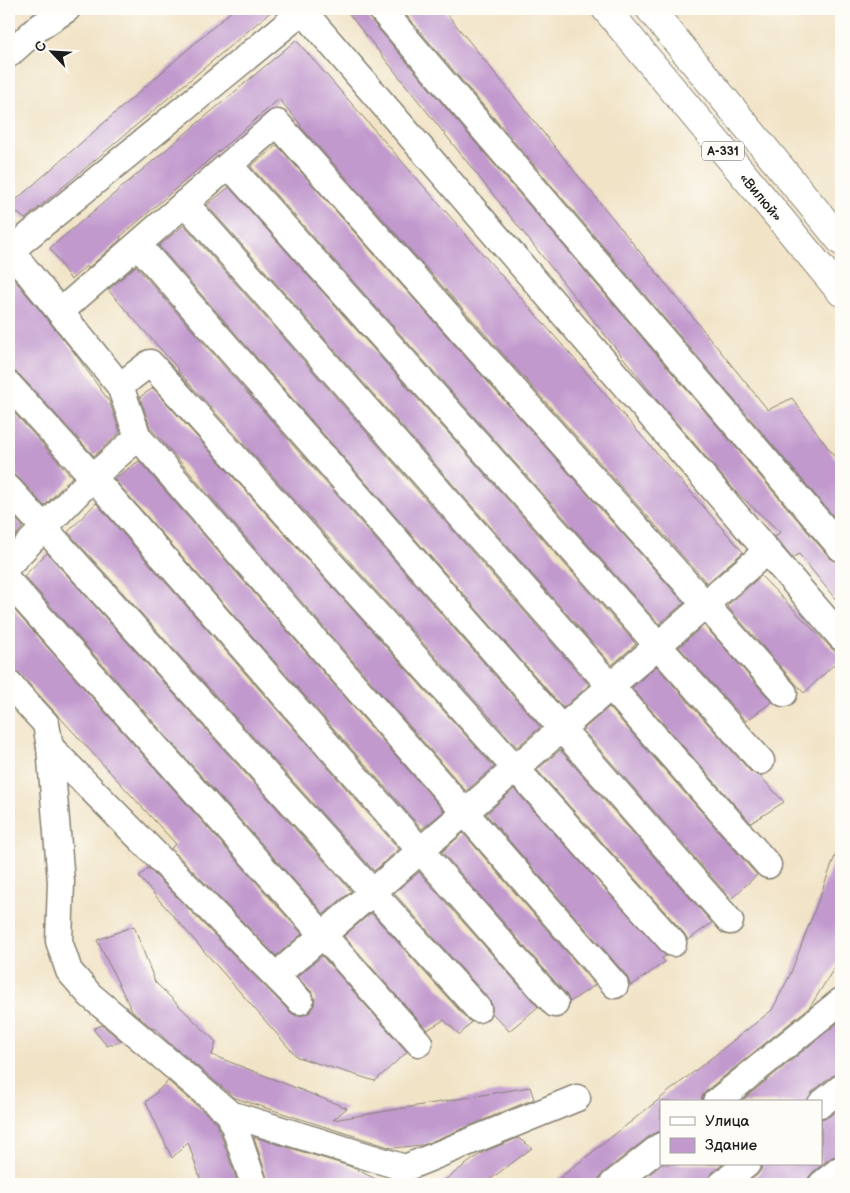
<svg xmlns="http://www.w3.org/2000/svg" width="850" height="1193" viewBox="0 0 850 1193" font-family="'Balsamiq Sans',sans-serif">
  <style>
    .building { fill: #c199cd }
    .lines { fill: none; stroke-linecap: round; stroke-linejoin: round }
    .minor-casing { stroke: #868071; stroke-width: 29 }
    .highway-casing { stroke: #868071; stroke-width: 30 }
    .minor { stroke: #fff; stroke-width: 26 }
    .highway { stroke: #fff; stroke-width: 28 }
    .labels { text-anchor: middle; stroke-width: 4; stroke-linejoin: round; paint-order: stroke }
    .shield { fill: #fdfcf7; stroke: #605f5e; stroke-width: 1 }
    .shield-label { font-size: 12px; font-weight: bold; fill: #1c1c1c }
    .street-label { font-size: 14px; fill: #1c1c1c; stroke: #fdfcf7 }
  </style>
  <rect width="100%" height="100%" fill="#fdfcf7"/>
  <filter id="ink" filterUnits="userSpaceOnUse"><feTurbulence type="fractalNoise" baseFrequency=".02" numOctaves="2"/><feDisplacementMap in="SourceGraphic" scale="10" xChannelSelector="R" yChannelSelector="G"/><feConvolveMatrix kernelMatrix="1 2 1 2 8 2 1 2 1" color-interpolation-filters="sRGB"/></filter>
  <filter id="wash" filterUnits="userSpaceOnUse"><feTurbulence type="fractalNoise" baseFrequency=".0096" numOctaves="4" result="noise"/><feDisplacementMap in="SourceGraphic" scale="20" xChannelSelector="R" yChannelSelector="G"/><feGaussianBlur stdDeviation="1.12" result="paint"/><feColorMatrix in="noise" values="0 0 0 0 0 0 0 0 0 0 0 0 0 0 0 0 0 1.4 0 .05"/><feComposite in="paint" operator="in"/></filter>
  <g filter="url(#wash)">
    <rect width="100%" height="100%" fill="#f1e3c6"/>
    <g id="blocks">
      <!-- building -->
      <g class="building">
        <path d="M 234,9 L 274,9 L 25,219 L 9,206 Z"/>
        <path d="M 345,9 L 366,9 L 370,19 L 830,558 L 836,562 L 841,563 L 841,606 L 799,554 L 792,558 L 775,537 L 780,532 L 736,492 L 657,400 Z"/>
        <path d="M 401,9 L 443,9 L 768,410 L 792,398 L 841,466 L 841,525 Z"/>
        <path d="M 296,40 L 743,552 L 707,583 L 300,126 L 301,125 L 279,99 L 120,237 L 121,239 L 88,268 L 86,266 L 71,280 L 50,248 Z"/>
        <path d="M 277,145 L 684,603 L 659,624 L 252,168 L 251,166 Z"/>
        <path d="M 229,187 L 636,644 L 612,665 L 207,205 Z"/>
        <path d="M 184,225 L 589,685 L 563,708 L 159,246 Z"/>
        <path d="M 136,266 L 540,727 L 517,747 L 178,371 L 179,370 L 108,290 Z"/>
        <path d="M 9,273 L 73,351 L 109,401 L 120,432 L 94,456 L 20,375 L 14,371 L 9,370 Z"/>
        <path d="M 153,388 L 494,767 L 466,791 L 150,427 L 140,397 Z"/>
        <path d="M 9,407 L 72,477 L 44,506 L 20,479 L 14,475 L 9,474 Z"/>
        <path d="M 139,461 L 444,811 L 422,829 L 114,479 Z"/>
        <path d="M 96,503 L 399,849 L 374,871 L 68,532 Z"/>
        <path d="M 9,511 L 23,527 L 9,543 Z"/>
        <path d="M 47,553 L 351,891 L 324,914 L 24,576 Z"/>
        <path d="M 761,576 L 841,658 L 804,693 L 727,606 Z"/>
        <path d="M 9,604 L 302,934 L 276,956 L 171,848 L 176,844 L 20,674 L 9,664 Z"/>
        <path d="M 704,625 L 772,702 L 746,721 L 679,647 Z"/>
        <path d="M 656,666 L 750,771 L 760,776 L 784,802 L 751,823 L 632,688 Z"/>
        <path d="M 609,707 L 757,875 L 731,899 L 583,730 Z"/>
        <path d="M 560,750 L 712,923 L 688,940 L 684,933 L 537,770 Z"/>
        <path d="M 514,789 L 666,956 L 662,958 L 665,962 L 631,986 L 626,975 L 486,814 Z"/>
        <path d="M 463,833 L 595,985 L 570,1002 L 566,994 L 442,852 Z"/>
        <path d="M 840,843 L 841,844 L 841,957 L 810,1007 L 707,1090 L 702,1096 L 701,1102 L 661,1102 L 661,1131 L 652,1134 L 604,1172 L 599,1178 L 598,1184 L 552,1184 L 772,1010 L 790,975 Z"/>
        <path d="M 148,868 L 290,1012 L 296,1016 L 304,1015 L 310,1012 L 314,1005 L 315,998 L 311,991 L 297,977 L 322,956 L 407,1052 L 375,1081 L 297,1057 L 139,877 Z"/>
        <path d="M 419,872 L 538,1007 L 509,1031 L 492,1013 L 492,1005 L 489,999 L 394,893 Z"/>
        <path d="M 371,913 L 467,1019 L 471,1022 L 460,1035 L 444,1020 L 427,1030 L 344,936 Z"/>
        <path d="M 134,926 L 155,982 L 216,1042 L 212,1055 L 347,1108 L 333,1120 L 530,1087 L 534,1099 L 423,1145 L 392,1148 L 235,1098 L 165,1039 L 155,1028 L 153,1029 L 132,1011 L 97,940 Z"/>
        <path d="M 841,1020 L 841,1073 L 832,1076 L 812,1092 L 807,1102 L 740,1102 Z"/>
        <path d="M 102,1025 L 121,1041 L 107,1046 L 93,1029 Z"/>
        <path d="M 168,1081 L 217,1123 L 238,1184 L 202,1184 L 188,1142 L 172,1158 L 146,1102 Z"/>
        <path d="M 841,1107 L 841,1154 L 832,1157 L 813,1172 L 808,1178 L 807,1184 L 746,1184 L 757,1175 L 761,1170 L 762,1164 L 821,1164 L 821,1119 L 830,1116 Z"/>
        <path d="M 254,1137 L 349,1166 L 386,1184 L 269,1184 Z"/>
        <path d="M 518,1138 L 532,1148 L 484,1184 L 439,1184 L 483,1152 Z"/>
        <path d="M 662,1164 L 723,1164 L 712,1173 L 708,1178 L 707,1184 L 637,1184 Z"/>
      </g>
    </g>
  </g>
  <g filter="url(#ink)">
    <use href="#blocks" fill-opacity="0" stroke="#868071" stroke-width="1"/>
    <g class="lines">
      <defs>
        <g id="minor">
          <path d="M 381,9 L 841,548"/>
          <path d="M 9,54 L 38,28 L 67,9"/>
          <path d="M 229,165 L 761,761"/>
          <path d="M 185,203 L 768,865"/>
          <path d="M 138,245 L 730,921"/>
          <path d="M 9,249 L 120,386 L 150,363 L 673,943"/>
          <path d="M 10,251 L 303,11 L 841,637"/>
          <path d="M 60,312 L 277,123 L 784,693"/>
          <path d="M 9,385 L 93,477 L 138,437 L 120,386"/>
          <path d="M 138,437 L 615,985"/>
          <path d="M 9,489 L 478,1009"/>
          <path d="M 9,564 L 93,477 L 555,1004"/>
          <path d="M 9,582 L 419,1043"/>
          <path d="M 9,684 L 46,724 L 50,747 L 61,882 L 59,941 L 69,971 L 90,995 L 230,1114 L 405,1168 L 577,1098"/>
          <path d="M 50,747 L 300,1001"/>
          <path d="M 287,966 L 767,551"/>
          <path d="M 716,1102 L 841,1001"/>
          <path d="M 821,1104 L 841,1088"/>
          <path d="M 230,1114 L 254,1184"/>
          <path d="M 613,1184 L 661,1146"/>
          <path d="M 722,1184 L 747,1164"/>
          <path d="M 822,1184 L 841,1169"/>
        </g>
        <g id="highway">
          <path d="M 606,9 L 841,292"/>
          <path d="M 650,9 L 841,241"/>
        </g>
      </defs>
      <!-- minor casing -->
      <use href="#minor" class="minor-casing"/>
      <!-- highway casing -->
      <use href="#highway" class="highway-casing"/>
      <!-- minor -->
      <use href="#minor" class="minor"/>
      <!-- highway -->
      <use href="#highway" class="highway"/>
    </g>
  </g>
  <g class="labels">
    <!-- shield labels -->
    <rect class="shield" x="702" y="141.5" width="42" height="19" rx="4"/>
    <g class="shield-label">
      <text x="723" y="155">А-331</text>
    </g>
    <!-- street labels -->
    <g class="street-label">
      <text transform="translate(761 197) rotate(50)" y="5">«Вилюй»</text>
    </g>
  </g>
  <!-- margin -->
  <rect width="850" height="1193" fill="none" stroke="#fdfcf7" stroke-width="30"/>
  <!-- legend -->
  <rect x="660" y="1100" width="162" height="65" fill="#fdfcf7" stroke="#a3a29f"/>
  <rect x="670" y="1117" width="25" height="8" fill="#ffffff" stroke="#a3a29f"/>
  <text x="705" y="1126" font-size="15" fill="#1c1c1c">Улица</text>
  <rect x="670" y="1138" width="25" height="15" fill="#c199cd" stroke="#a3a29f"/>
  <text x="705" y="1150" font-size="15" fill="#1c1c1c">Здание</text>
  <!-- north arrow -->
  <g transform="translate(52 52) rotate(295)" stroke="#fdfcf7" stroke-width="4" paint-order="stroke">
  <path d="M0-4L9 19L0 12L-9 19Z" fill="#1c1c1c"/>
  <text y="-8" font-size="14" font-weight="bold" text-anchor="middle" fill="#1c1c1c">С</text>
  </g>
</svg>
